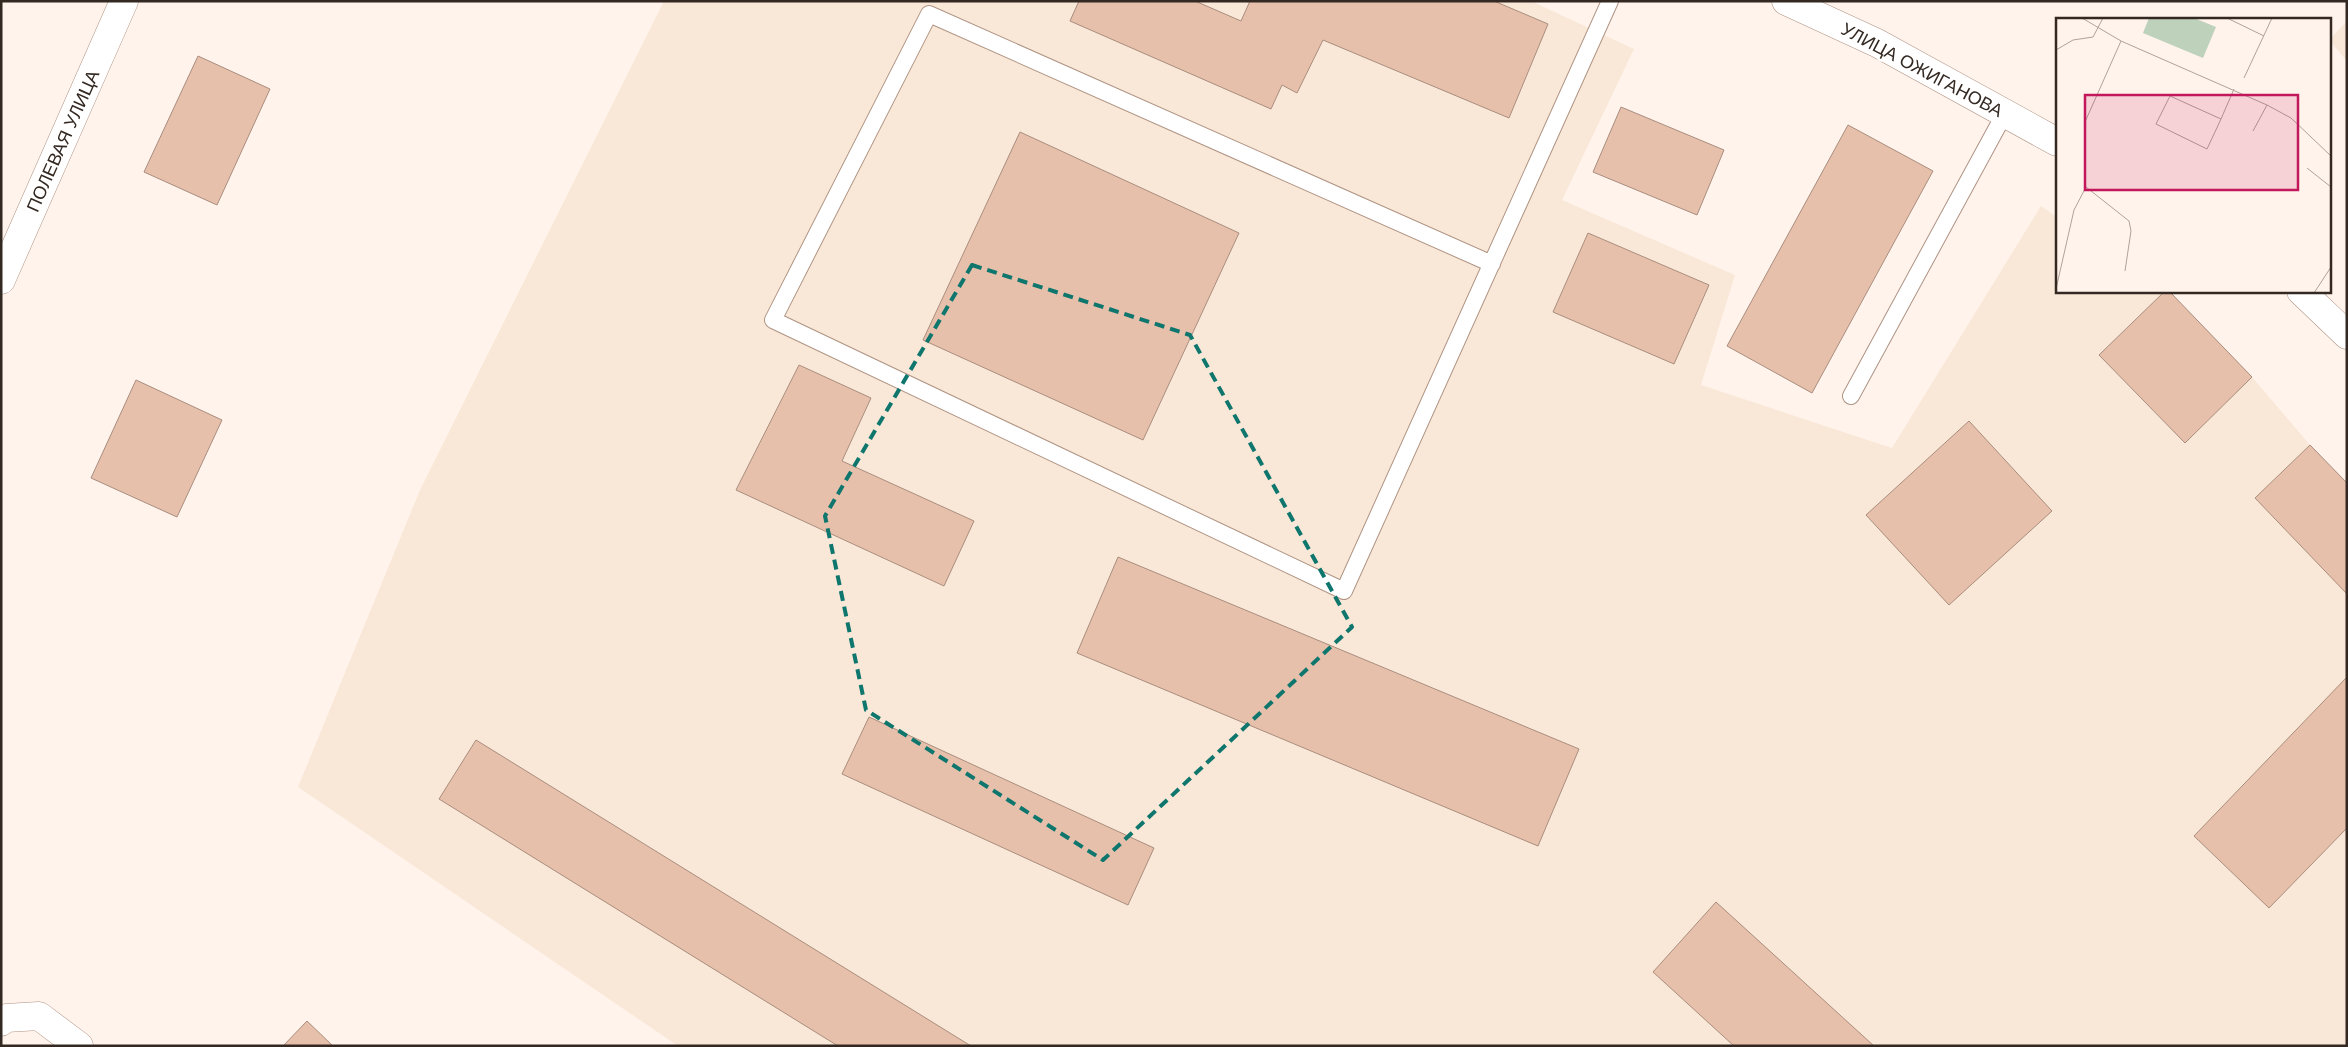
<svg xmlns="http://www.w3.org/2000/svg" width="2348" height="1047" viewBox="0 0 2348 1047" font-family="Helvetica,sans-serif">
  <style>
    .industrial { fill: #f9e8d7 }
    .building { fill: #e7c0ab; stroke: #a98d7e }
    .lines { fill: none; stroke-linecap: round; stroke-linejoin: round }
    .service-casing { stroke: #af9383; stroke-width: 18 }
    .minor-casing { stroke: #af9383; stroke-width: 29 }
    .tertiary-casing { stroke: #af9383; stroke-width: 29 }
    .service { stroke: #fff; stroke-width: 16 }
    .minor { stroke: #fff; stroke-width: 28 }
    .tertiary { stroke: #fff; stroke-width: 28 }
    .marked { fill: none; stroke: #0f766e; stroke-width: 4; stroke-dasharray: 10 6; stroke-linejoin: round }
    .labels { text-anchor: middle; stroke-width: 5; stroke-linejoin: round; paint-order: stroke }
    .street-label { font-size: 18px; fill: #342922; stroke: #fff }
    .inset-road { fill: none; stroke: #aea29b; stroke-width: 1 }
    .view { fill: #c2185b; fill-opacity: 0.15; stroke: #c2185b; stroke-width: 2.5 }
    .inset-edge { fill: none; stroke: #342922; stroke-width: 2.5 }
  </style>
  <rect width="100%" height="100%" fill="#fff3ec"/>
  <!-- industrial -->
  <g class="industrial">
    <path d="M 664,1 L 1531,1 L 1634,49 L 1562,200 L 1735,275 L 1701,385 L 1892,448 L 2041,206 L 2057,217 L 2057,291 L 2169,291 L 2252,377 L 2310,445 L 2347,483 L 2347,1046 L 678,1046 L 298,787 L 420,490 Z"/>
    <path d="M 2347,21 L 2347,61 L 2329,40 Z"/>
  </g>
  <!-- building -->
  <g class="building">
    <path d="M 1079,1 L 1195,1 L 1241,21 L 1250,1 L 1494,1 L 1548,24 L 1509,118 L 1323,40 L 1297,93 L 1282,85 L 1271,109 L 1070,21 Z"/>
    <path d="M 198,56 L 270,89 L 217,205 L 144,172 Z"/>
    <path d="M 1621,107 L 1724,150 L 1697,215 L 1593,172 Z"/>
    <path d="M 1848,125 L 1933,171 L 1812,393 L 1727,346 Z"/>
    <path d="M 1020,132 L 1239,233 L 1143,440 L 923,340 Z"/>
    <path d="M 1588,233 L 1709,285 L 1674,364 L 1553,312 Z"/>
    <path d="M 2165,291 L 2169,291 L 2252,377 L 2185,443 L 2099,355 Z"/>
    <path d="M 799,365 L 871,398 L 842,461 L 974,521 L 944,586 L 736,490 Z"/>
    <path d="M 136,380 L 222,420 L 177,517 L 91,478 Z"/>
    <path d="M 1969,421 L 2052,511 L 1949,605 L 1866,515 Z"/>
    <path d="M 2310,445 L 2347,483 L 2347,594 L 2255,498 Z"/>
    <path d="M 1118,557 L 1579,749 L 1538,846 L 1077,653 Z"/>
    <path d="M 2347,677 L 2347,828 L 2269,908 L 2194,836 Z"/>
    <path d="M 869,717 L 1154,848 L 1128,905 L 842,774 Z"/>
    <path d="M 476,740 L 971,1046 L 838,1046 L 439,799 Z"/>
    <path d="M 1716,902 L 1874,1046 L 1734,1046 L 1653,972 Z"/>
    <path d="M 307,1021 L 333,1046 L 283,1046 Z"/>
  </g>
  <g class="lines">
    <defs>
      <g id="service">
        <path d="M 1492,264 L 929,14 L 773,320 L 1344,591 L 1610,1"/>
        <path d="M 1851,396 L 2005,113"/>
      </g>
      <g id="minor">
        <path d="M 1,280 L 124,1"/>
        <path d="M 1,1022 L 6,1018 L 39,1016 L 79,1046"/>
      </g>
      <g id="tertiary">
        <path d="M 1786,1 L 1877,43 L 2057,142"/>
        <path d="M 2301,291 L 2347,335"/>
      </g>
    </defs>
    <!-- service casing -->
    <use href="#service" class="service-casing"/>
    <!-- minor casing -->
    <use href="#minor" class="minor-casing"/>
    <!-- tertiary casing -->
    <use href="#tertiary" class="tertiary-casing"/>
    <!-- service -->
    <use href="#service" class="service"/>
    <!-- minor -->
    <use href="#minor" class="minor"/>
    <!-- tertiary -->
    <use href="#tertiary" class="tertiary"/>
  </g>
  <!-- marked area -->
  <path class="marked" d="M 972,265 L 1190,335 L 1352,627 L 1103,860 L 866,710 L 825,516 Z"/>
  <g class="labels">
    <!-- street labels -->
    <g class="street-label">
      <text transform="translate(1922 70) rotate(28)" y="6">УЛИЦА ОЖИГАНОВА</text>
      <text transform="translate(63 141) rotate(-66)" y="6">ПОЛЕВАЯ УЛИЦА</text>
    </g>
  </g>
  <!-- overview -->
  <g transform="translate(2056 18)">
    <rect width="275" height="275" fill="#fff3ec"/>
    <path d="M 93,0 L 138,0 L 160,9 L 147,40 L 87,15 Z" fill="#bed1bb"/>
    <path class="inset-road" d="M 26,0 L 65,23 L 211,87 L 235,100 L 275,138M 171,0 L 208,18M 0,32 L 17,22 L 37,19 L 47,0M 188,60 L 216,0M 165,101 L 114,78 L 100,106 L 151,131 L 165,101 L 178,71M 29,104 L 65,23M 197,113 L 211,87M 251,150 L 275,169M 0,271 L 18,192 L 30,169 L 73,203 L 75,213 L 69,253M 258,275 L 275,249"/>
    <path class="view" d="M 29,77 L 242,77 L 242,172 L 29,172 Z"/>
    <rect width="275" height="275" class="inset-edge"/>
  </g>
  <!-- border -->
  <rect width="2348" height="1047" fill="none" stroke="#342922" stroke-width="5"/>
</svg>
